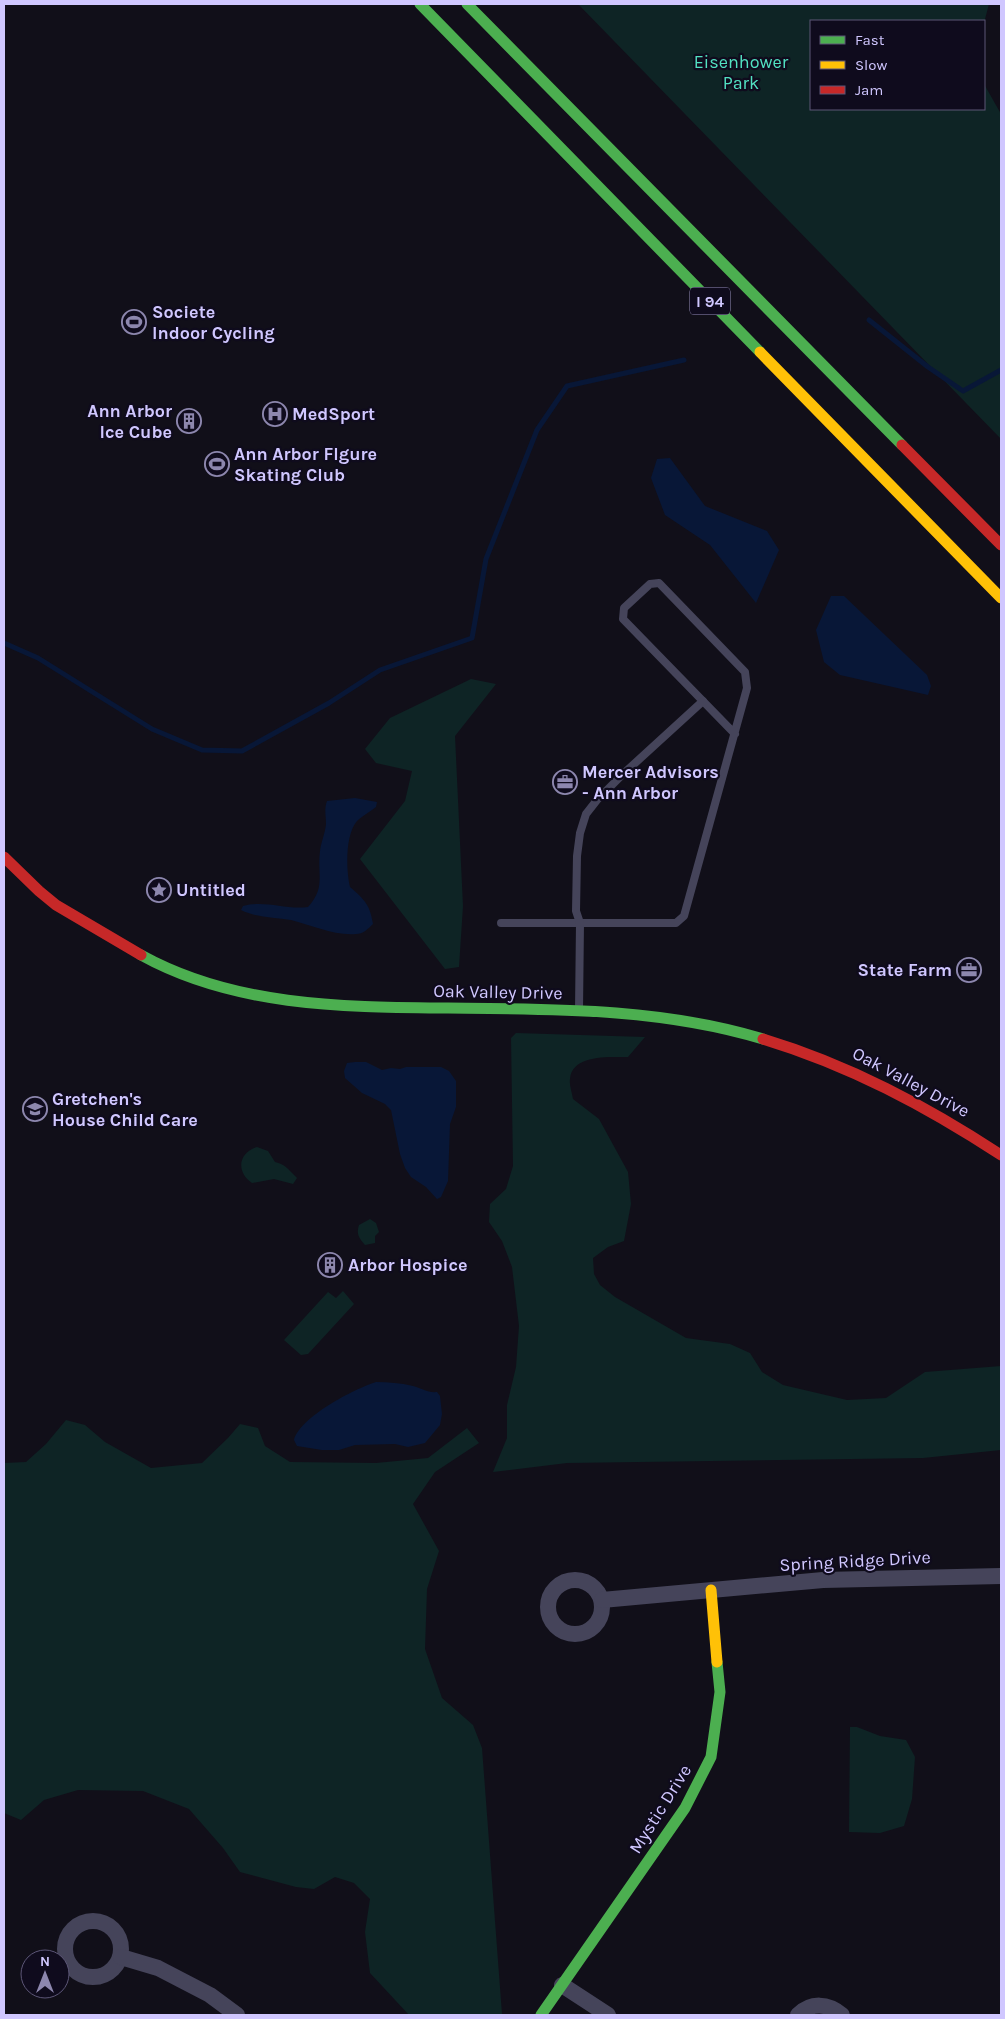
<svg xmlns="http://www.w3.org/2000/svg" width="1005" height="2019" viewBox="0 0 1005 2019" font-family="Karla,sans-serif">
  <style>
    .green { fill: #0e2425 }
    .water { fill: #081737 }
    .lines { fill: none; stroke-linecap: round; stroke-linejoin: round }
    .stream { stroke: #081737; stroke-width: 5 }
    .lane { stroke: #45445a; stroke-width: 8 }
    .street { stroke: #45445a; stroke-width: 16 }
    .fast { stroke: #4caf50; stroke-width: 11 }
    .slow { stroke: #ffc107; stroke-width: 11 }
    .jam { stroke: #c62828; stroke-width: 11 }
    .labels { text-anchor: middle; stroke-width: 4.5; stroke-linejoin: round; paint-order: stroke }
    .shield { fill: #0f0b1d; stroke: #968fbb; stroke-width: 1 }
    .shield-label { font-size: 16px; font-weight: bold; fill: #d0c7ff }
    .park-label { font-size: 18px; fill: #52e1c2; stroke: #0f0b1d }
    .poi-label { font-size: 18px; font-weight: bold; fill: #d0c7ff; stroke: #0f0b1d; text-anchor: start }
    .street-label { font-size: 18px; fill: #d0c7ff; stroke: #0f0b1d }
  </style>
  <rect width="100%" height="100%" fill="#110f19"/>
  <!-- green -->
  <g class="green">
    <path d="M 578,4 L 989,4 L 984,23 L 984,21 L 811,21 L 811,109 L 984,109 L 984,84 L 1001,114 L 1001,439 Z"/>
    <path d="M 471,679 L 496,684 L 455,736 L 463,906 L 459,967 L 445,969 L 360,859 L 405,801 L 412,771 L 376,763 L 365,749 L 390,718 Z"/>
    <path d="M 516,1033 L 645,1037 L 628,1057 C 610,1057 572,1054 570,1079 C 569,1085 572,1093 573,1099 L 599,1119 L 628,1172 L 631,1204 L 624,1241 L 608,1247 L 593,1258 L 594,1274 L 600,1285 L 615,1297 L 686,1338 L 730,1344 L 750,1353 L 762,1372 L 783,1385 L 847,1400 L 886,1398 L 925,1372 L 1001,1366 L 1001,1450 L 923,1458 L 567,1463 L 493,1472 L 507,1438 L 507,1405 L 516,1367 L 519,1326 L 512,1267 L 502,1241 L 489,1222 L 490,1204 L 506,1189 L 513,1166 L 511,1038 Z"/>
    <path d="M 257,1147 L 268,1151 L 275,1162 C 285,1164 289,1170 297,1178 L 293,1184 L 274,1179 L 252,1183 C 236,1172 238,1153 257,1147 Z"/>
    <path d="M 370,1219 L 376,1223 L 379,1232 L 375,1236 L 375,1243 L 365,1245 C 359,1238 356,1234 359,1225 Z"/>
    <path d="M 343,1291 L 354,1304 L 308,1354 L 301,1355 L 284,1340 L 328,1292 L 336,1298 Z"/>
    <path d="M 66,1420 L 85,1425 L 105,1442 L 151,1468 L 202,1463 L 228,1438 L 240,1424 L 258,1428 L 265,1446 L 290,1462 L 376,1463 L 428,1458 L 467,1428 L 479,1443 L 435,1472 L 413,1504 L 439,1551 L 427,1589 L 425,1649 L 442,1698 L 473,1725 L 482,1748 L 502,2014 L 409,2015 L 370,1973 L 365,1932 L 370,1899 L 354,1883 L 335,1877 L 314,1889 L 296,1887 L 240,1872 L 223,1848 L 189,1809 L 143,1791 L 78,1790 L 44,1800 L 21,1820 L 4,1813 L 4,1463 L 26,1462 L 46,1444 Z"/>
    <path d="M 850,1727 L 857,1727 L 880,1736 L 906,1740 L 915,1757 L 912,1799 L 904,1826 L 880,1833 L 849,1832 Z"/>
  </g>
  <!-- water -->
  <g class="water">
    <path d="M 670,458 L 705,506 L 767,531 L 779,550 L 756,603 L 710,545 L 665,515 L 651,478 L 657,459 Z"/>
    <path d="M 831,596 L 844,596 L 927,675 L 931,686 L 928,695 L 840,675 L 824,662 L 816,630 Z"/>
    <path d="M 355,798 L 377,802 L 376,807 C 370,812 362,816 357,821 C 345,835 346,870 350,887 C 365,900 370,905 373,924 C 368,929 363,934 356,934 C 335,936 311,925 291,920 C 274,917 257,918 241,910 L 243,906 C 265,900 286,910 308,907 C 326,887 317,875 320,851 C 321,842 325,834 326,824 C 326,816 324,809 327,801 Z"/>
    <path d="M 355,1062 L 366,1062 L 382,1070 L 391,1068 L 400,1069 L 406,1067 L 441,1067 L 449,1071 L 456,1081 L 456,1107 L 450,1124 L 448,1181 L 441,1197 L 437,1199 L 426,1187 L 411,1177 L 405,1168 L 400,1154 L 391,1110 L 385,1104 L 362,1093 L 345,1078 L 344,1071 L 347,1063 Z"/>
    <path d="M 376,1382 C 389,1382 400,1383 413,1386 C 421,1388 428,1393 437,1392 L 440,1396 L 442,1414 L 440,1425 L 425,1443 L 408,1447 L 395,1444 L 355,1445 L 339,1450 L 322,1450 L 297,1446 L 294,1440 C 300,1417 354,1389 376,1382 Z"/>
  </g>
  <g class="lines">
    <!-- stream -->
    <g class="stream">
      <path d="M 869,320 L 928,367 L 963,391 L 1001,370"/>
      <path d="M 4,643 L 38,658 L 152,729 L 202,750 L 242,751 L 329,703 L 380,670 L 472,638 L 486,559 L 537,430 L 567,386 L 684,360"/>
    </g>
    <!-- lane -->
    <g class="lane">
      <path d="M 501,923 L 676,923 L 684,916 L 747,688 L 745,672 L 659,583 L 650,584 L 624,608 L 623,619 L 735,734"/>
      <path d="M 579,1010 L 580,923 L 576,911 L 577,856 L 580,833 L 586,814 L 597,800 L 622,775 L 703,701"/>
    </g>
    <!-- street -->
    <g class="street">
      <circle cx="575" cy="1607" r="27"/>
      <path d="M 602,1600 L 823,1580 L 1001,1576"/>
      <circle cx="93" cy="1949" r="28"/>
      <path d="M 121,1957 L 158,1968 L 210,1995 L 237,2015"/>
      <path d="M 562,1985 L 608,2015"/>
      <path d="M 798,2015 C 811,2002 828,2003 842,2015"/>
    </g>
    <!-- fast -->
    <g class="fast">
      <path d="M 420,4 L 760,352"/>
      <path d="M 467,4 L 902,445"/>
      <path d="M 141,955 C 235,1007 344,1007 448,1008 C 554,1009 661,1008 763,1039"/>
      <path d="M 541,2015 L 685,1808 L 711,1757 L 720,1692 L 717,1662"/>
    </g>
    <!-- slow -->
    <g class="slow">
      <path d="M 760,352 L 1001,598"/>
      <path d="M 711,1590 L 717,1662"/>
    </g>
    <!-- jam -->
    <g class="jam">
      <path d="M 902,445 L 1001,545"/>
      <path d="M 4,857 L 39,891 L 56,905 L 141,955"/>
      <path d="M 763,1039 C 849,1065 926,1106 1001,1155"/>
    </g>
  </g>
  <!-- icons -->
  <defs>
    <symbol id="stadium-ring" viewBox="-11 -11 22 22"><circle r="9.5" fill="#0f0b1d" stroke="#8d87ae" stroke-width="1.5"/><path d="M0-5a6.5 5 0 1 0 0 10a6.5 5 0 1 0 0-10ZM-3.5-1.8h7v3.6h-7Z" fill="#8d87ae"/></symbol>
    <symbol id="hospital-ring" viewBox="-11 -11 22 22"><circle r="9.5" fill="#0f0b1d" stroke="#8d87ae" stroke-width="1.5"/><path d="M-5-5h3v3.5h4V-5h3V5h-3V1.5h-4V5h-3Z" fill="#8d87ae"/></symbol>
    <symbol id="building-ring" viewBox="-11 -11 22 22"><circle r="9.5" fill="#0f0b1d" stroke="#8d87ae" stroke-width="1.5"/><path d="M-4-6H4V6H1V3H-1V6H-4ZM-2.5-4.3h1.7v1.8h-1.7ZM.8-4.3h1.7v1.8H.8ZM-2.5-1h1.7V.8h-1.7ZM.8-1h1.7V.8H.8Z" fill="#8d87ae"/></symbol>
    <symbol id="office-ring" viewBox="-11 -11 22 22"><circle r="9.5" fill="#0f0b1d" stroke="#8d87ae" stroke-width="1.5"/><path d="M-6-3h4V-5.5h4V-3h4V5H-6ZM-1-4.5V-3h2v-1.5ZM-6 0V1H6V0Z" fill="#8d87ae"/></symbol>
    <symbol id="sight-ring" viewBox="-11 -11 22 22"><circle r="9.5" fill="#0f0b1d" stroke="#8d87ae" stroke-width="1.5"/><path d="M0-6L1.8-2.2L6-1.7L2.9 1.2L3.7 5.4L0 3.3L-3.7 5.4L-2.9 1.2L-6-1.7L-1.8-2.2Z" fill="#8d87ae"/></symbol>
    <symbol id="school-ring" viewBox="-11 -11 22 22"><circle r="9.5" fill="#0f0b1d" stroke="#8d87ae" stroke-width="1.5"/><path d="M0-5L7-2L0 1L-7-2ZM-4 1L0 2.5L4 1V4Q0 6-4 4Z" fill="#8d87ae"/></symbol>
  </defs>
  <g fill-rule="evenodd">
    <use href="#stadium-ring" x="120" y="308" width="28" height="28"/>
    <use href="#hospital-ring" x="261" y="400" width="28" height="28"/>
    <use href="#building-ring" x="175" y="407" width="28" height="28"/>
    <use href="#stadium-ring" x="203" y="450" width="28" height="28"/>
    <use href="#office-ring" x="551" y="768" width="28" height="28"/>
    <use href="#sight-ring" x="145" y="876" width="28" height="28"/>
    <use href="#office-ring" x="955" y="956" width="28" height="28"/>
    <use href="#school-ring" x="21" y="1095" width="28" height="28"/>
    <use href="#building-ring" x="316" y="1251" width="28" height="28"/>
  </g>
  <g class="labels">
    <!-- shield labels -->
    <rect class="shield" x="690" y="287.5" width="40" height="27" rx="4"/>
    <g class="shield-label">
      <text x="710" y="307">I 94</text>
    </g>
    <!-- park labels -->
    <g class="park-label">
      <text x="741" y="68">Eisenhower<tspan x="741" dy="21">Park</tspan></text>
    </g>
    <!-- poi labels -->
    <g class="poi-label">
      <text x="152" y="318">Societe<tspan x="152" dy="21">Indoor Cycling</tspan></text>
      <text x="172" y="417" text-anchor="end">Ann Arbor<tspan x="172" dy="21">Ice Cube</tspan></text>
      <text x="292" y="420">MedSport</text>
      <text x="234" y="460">Ann Arbor FIgure<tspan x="234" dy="21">Skating Club</tspan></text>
      <text x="582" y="778">Mercer Advisors<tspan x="582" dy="21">- Ann Arbor</tspan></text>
      <text x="176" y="896">Untitled</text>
      <text x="952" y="976" text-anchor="end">State Farm</text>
      <text x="52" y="1105">Gretchen's<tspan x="52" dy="21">House Child Care</tspan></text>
      <text x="348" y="1271">Arbor Hospice</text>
    </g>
    <!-- street labels -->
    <g class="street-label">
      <text transform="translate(498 992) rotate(1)" y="6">Oak Valley Drive</text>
      <text transform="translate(911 1082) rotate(28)" y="6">Oak Valley Drive</text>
      <text transform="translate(855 1561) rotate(-3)" y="6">Spring Ridge Drive</text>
      <text transform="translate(660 1809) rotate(-58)" y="6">Mystic Drive</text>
    </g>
  </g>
  <!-- border -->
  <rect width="1005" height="2019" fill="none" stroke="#d0c7ff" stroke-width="10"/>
  <!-- legend -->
  <rect x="810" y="20" width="175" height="90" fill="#0f0b1d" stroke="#5c5677"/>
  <rect x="820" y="36" width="25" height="8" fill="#4caf50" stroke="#5c5677"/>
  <text x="855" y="45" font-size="15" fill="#d0c7ff">Fast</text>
  <rect x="820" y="61" width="25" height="8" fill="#ffc107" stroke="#5c5677"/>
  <text x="855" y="70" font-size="15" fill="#d0c7ff">Slow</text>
  <rect x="820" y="86" width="25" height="8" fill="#c62828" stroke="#5c5677"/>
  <text x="855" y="95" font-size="15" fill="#d0c7ff">Jam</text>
  <!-- north arrow -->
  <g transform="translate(45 1974)"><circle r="24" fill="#0f0b1d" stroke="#5c5677"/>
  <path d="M0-4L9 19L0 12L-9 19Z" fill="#8d87ae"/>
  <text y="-8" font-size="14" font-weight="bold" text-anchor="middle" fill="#d0c7ff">N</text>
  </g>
</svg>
